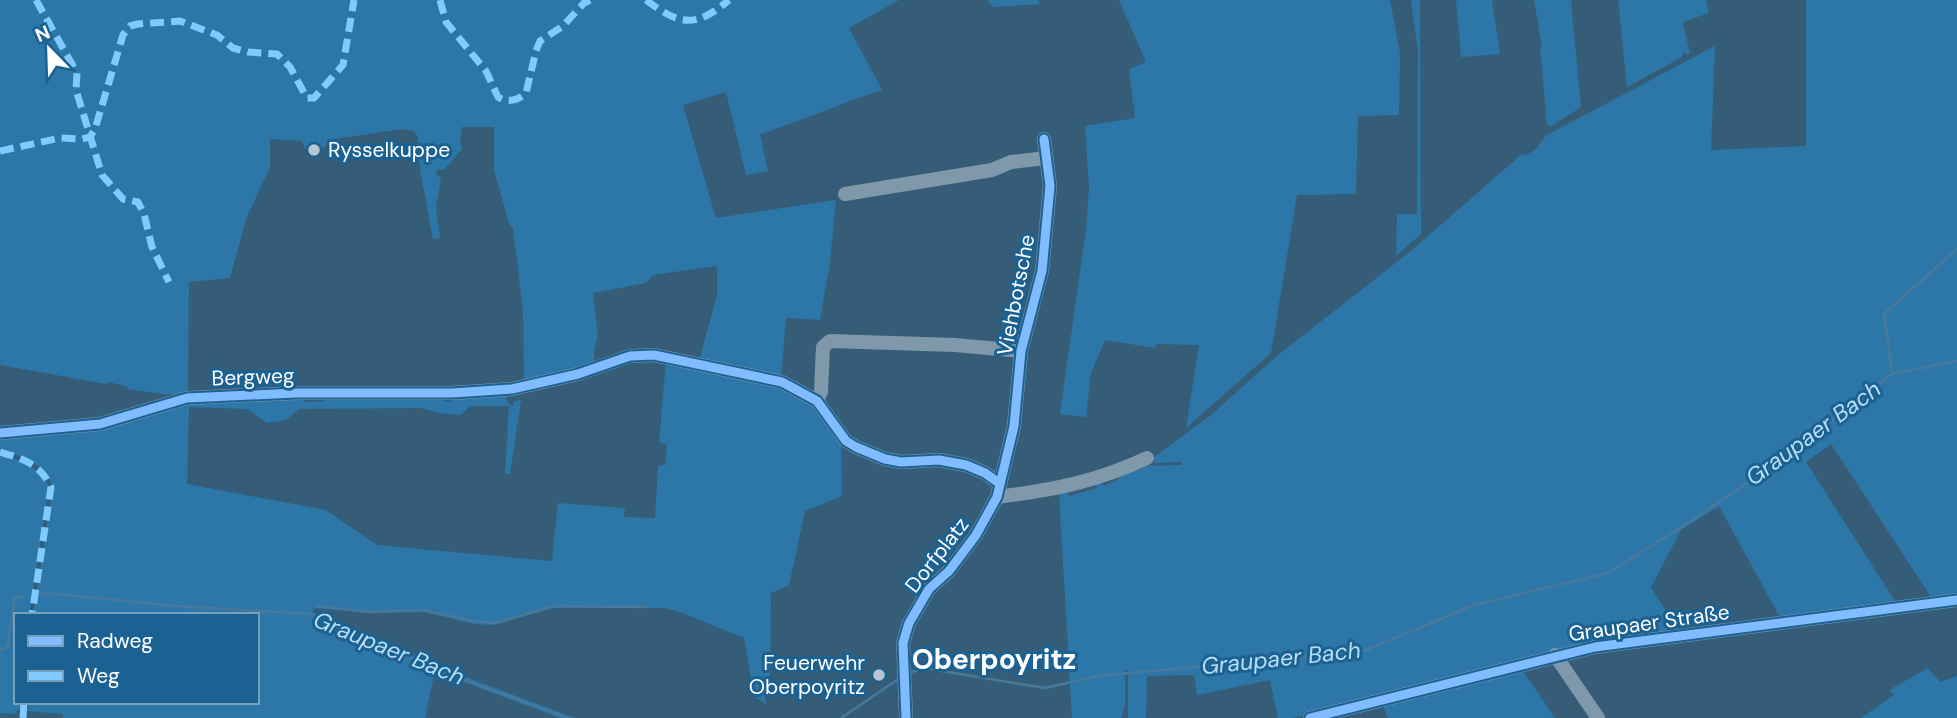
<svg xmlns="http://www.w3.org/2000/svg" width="1957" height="718" viewBox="0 0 1957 718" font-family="'DM Sans',sans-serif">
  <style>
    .green { fill: #2c77a8 }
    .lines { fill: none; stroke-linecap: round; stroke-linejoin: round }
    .stream { stroke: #48799b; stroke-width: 2.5 }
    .minor { stroke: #7f99ab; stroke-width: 14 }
    .quiet { stroke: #80caff; stroke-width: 7; stroke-dasharray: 14 7; stroke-linecap: butt }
    .cycleway-casing { stroke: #1b6293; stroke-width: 13 }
    .cycleway { stroke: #80bcff; stroke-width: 9 }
    .poi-dot { fill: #b9c6d0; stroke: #1b6293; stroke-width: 2.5 }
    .labels { text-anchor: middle; stroke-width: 6; stroke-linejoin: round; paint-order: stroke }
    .poi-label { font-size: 21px; fill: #fff; stroke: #1b6293; text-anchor: start }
    .street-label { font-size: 21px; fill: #fff; stroke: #1b6293 }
    .water-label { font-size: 23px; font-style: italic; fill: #b8def6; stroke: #1b6293 }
    .district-label { font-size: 28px; font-weight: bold; fill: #fff; stroke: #1b6293 }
  </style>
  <rect width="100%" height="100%" fill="#365d78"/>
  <!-- green -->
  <g class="green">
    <path d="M 0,0 L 899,0 L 849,28 L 882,90 C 841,103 802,121 760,134 L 768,171 L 746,175 L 726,92 L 683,105 L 716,218 L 836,200 L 830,262 L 820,320 L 786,318 L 781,380 L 699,361 L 717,295 L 717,266 L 653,275 L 646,283 L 593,293 L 598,335 L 594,350 L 594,365 L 524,384 L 523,312 L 513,227 L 510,227 L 494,170 L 494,127 L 462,127 L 460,141 L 462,149 L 444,170 L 438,169 L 436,173 L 441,179 L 436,207 L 440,238 L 433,239 L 420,170 L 418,137 L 413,131 L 403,129 L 328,140 L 325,147 L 316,153 L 305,149 L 302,141 L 270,139 L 270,167 L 246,219 L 230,278 L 189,282 L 188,394 L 162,394 L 128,389 L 126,386 L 108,382 L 106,384 L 0,365 Z"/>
    <path d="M 988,0 L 1038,0 L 1040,4 L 993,7 Z"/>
    <path d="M 1119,0 L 1390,0 L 1400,53 L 1399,115 L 1358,116 L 1356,194 L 1297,195 L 1271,353 L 1186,428 L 1199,345 L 1156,344 L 1155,348 L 1105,340 L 1091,373 L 1086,417 L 1060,414 L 1086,229 L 1089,188 L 1085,126 L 1135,118 L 1129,69 L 1146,62 Z"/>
    <path d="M 1411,0 L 1420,0 L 1421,234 L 1396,256 L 1397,214 L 1417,214 L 1418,52 Z"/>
    <path d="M 1456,0 L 1492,0 L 1500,54 L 1461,57 Z"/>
    <path d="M 1534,0 L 1571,0 L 1581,107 L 1552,126 L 1547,125 L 1540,47 L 1542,46 Z"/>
    <path d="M 1618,0 L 1706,0 L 1709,13 L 1685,21 L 1683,24 L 1690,53 L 1686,55 L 1685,52 L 1683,52 L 1682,57 L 1627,87 Z"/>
    <path d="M 1806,0 L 1957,0 L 1957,596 L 1931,597 L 1831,444 L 1806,462 L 1895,601 L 1781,619 L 1719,506 L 1681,530 L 1651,587 L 1679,632 L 1293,718 L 1278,718 L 1270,680 L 1197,695 L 1194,675 L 1147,676 L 1146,718 L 1128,718 L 1128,670 L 1125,671 L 1125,706 L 1121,718 L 1072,718 L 1059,493 L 1065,490 L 1069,496 L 1097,488 L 1094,482 L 1102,479 L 1103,486 L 1119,479 L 1119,473 L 1135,466 L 1182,465 L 1182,462 L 1155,463 L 1153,458 L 1211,415 L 1278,355 L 1411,251 L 1522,154 L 1526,155 C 1535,151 1541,144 1545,136 L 1715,46 L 1711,150 L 1806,146 Z"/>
    <path d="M 666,360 L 781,384 L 815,405 L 841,443 L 842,496 L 805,511 L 789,585 L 771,593 L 770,683 L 765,696 L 767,705 L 754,696 L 744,638 L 680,612 L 664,608 L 554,608 L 493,625 L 474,624 L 425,612 L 369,613 L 315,608 L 312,612 L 436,666 L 575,718 L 560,718 L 435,671 L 425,718 L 63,718 L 63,714 L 27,711 L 30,702 L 257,702 L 257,615 L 33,615 L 53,486 C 41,462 25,456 0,450 L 0,434 L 101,427 L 188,400 L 304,396 L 305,402 L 324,401 L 325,395 L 441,396 L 444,401 L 451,401 L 452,398 L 504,394 L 510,405 L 513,406 L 514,401 L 521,400 L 510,474 L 505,474 L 509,406 L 470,406 L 461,415 L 438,413 L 421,408 L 299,409 L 286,420 L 267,423 L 247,409 L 189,407 L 187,484 L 326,510 L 377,545 L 552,561 L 558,503 L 625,508 L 624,517 L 655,518 L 658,466 L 665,465 L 667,444 L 659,443 Z"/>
    <path d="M 0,454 C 22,461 36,465 49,486 L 29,615 L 16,615 L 16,702 L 21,702 L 21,707 L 14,714 L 0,713 Z"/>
    <path d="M 1520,667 L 1555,718 L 1388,718 L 1383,706 Z"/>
    <path d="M 1928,668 L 1940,682 L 1957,676 L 1957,718 L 1861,718 L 1894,695 L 1889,690 Z"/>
  </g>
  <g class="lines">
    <!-- stream -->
    <g class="stream">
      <path d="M 1892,373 L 1884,314 L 1957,249"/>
      <path d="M 36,595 L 47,593 L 176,606 L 311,614 L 435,669 L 568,718"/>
      <path d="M 317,606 L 370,612 L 423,610 L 473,621 L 495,623 L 554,606 L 647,607"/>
      <path d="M 0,650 L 7,647 L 15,598 L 24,596"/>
      <path d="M 909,673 L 923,668 L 1045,688 L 1098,676 L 1364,651 L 1474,605 L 1608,573 L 1683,526 L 1781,460 L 1892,374 L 1957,361"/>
      <path d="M 841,718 L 900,678"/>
    </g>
    <!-- minor -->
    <g class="minor">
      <path d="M 845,194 L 992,170 L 1011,162 L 1046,158"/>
      <path d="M 817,401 L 821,392 L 823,347 L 830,341 L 955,345 L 1021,351"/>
      <path d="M 0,433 L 100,424 L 187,398 L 296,393 L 452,393 L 512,389 L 578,374 L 630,356 L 654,355 L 782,382 L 817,401 L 846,441 L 856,447 L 885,459 L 901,462 L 939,460 L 966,465 L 985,473 L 999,483"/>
      <path d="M 997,497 C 1053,490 1096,482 1147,458"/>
      <path d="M 1555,655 L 1598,718"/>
      <path d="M 906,718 L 903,643 L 909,623 L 929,589 L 949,571 L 976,535 L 997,497 L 1014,426 L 1021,351 L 1042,271 L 1050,186 L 1044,139"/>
      <path d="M 1310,718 L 1595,647 L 1957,600"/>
    </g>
    <!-- quiet -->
    <g class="quiet">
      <path d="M 36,0 L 77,73 L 76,90 L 102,175 L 123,199 L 138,202 L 144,214 L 152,247 L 169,282"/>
      <path d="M 440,0 L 446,22 L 486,71 L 498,97 C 507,103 518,101 526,93 L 536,51 L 540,41 L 563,26 L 584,3 L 590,0"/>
      <path d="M 646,0 C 679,25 695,29 729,0"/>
      <path d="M 0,151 L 60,138 L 82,139 L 90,137 L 95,129 L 123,35 L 130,26 L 138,24 L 180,21 L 217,35 L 233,48 L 248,52 L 277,54 L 290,67 L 307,98 L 314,98 L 343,65 L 354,0"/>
      <path d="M 0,452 C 24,459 40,464 51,487 L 32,615"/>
      <path d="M 23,718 L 24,702"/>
    </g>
    <defs>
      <g id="cycleway">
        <path d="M 0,433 L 100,424 L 187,398 L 296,393 L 452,393 L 512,389 L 578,374 L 630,356 L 654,355 L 782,382 L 817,401 L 846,441 L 856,447 L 885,459 L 901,462 L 939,460 L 966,465 L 985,473 L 999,483"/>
        <path d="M 906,718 L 903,643 L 909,623 L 929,589 L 949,571 L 976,535 L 997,497 L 1014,426 L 1021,351 L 1042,271 L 1050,186 L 1044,139"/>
        <path d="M 1310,718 L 1595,647 L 1957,600"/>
      </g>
    </defs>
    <!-- cycleway casing -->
    <use href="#cycleway" class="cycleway-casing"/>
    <!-- cycleway -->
    <use href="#cycleway" class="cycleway"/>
  </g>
  <!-- markers -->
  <g class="poi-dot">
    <circle cx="314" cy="150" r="7"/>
    <circle cx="879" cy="675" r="7"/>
  </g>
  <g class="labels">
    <!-- poi labels -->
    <g class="poi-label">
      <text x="328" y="157">Rysselkuppe</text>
      <text x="865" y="670" text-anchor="end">Feuerwehr<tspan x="865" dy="24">Oberpoyritz</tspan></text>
    </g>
    <!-- street labels -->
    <g class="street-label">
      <text transform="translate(1016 295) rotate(-79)" y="7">Viehbotsche</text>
      <text transform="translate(253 377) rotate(-2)" y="7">Bergweg</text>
      <text transform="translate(937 555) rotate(-52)" y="7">Dorfplatz</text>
      <text transform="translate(1649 623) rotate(-8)" y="7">Graupaer Straße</text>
    </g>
    <!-- water labels -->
    <g class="water-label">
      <text transform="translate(1813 433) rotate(-36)" y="8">Graupaer Bach</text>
      <text transform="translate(389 648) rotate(22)" y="8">Graupaer Bach</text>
      <text transform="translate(1281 658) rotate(-6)" y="8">Graupaer Bach</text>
    </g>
    <!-- district labels -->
    <g class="district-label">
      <text x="994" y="669">Oberpoyritz</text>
    </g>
  </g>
  <!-- legend -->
  <rect x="14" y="613" width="245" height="91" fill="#1b6293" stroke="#76a1be" stroke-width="2"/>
  <rect x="28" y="636" width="35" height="10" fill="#80bcff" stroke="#76a1be" stroke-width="2"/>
  <text x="77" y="648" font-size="21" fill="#ffffff">Radweg</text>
  <rect x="28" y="671" width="35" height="10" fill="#80caff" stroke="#76a1be" stroke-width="2"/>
  <text x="77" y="683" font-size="21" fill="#ffffff">Weg</text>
  <!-- north arrow -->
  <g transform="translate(49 49) rotate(337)" stroke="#1b6293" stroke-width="5" paint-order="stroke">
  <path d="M0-5L12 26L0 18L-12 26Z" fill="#ffffff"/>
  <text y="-10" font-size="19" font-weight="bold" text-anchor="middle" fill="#ffffff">N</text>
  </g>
</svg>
